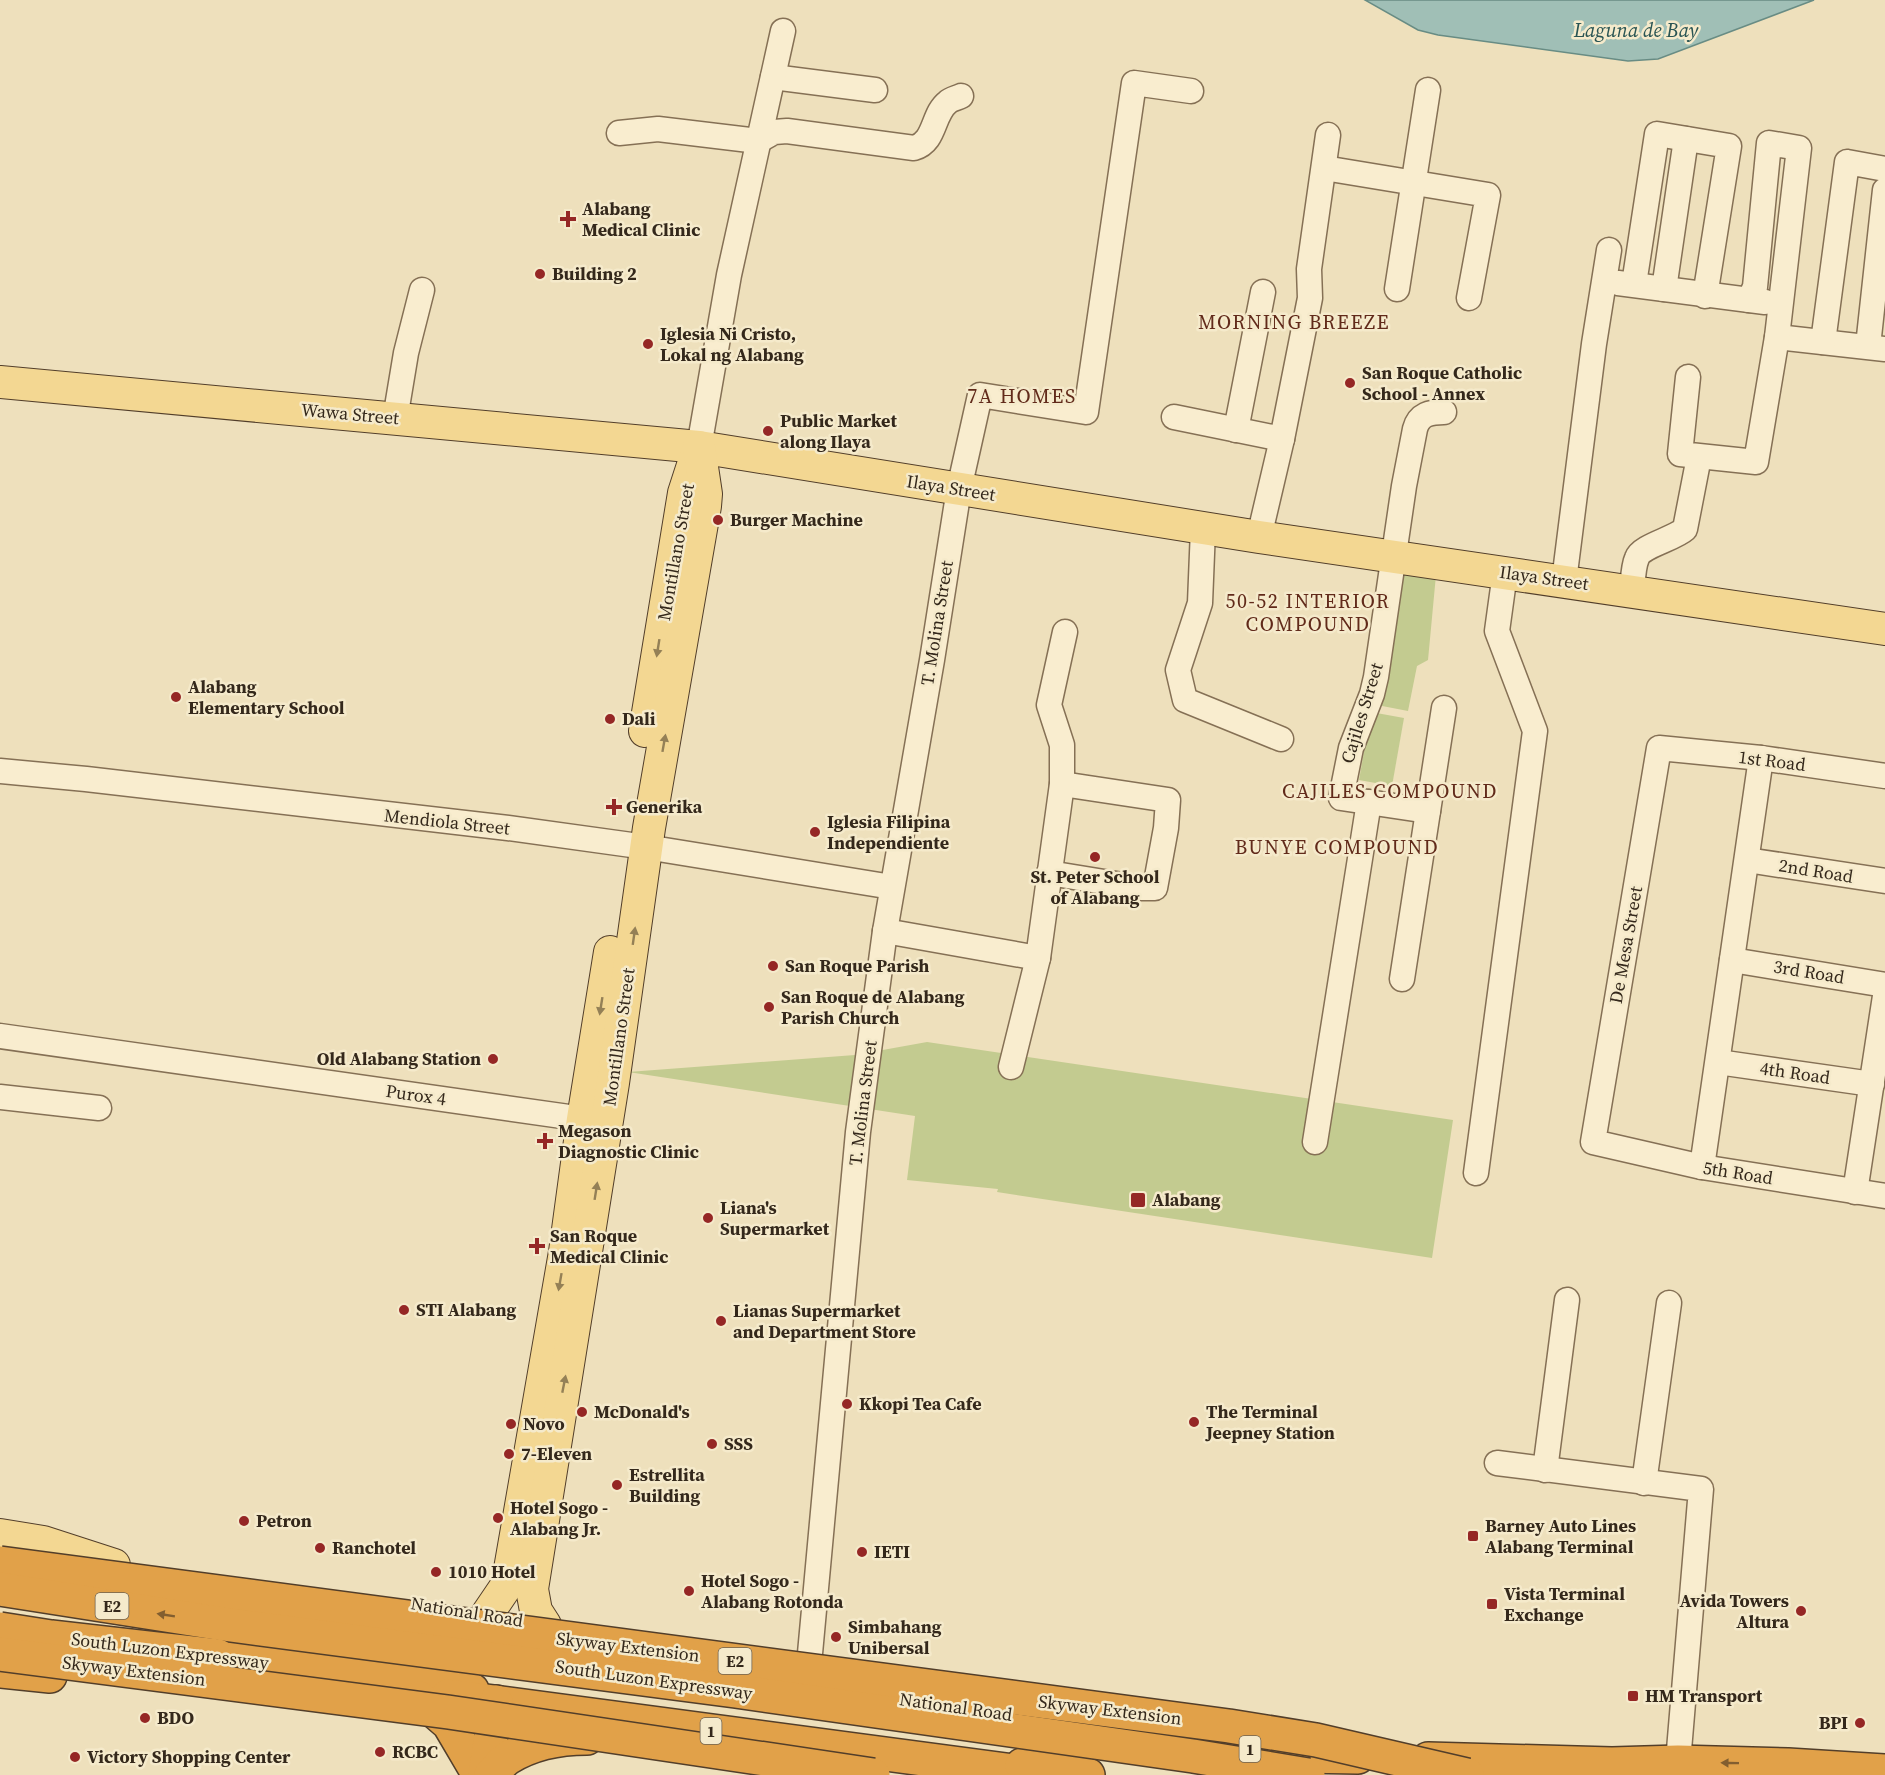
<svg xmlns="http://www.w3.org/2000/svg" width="1885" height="1775" viewBox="0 0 1885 1775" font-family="'Source Serif 4',serif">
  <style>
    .green { fill: #c3cb90 }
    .water { fill: #a0bfb6; stroke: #688c84; stroke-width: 1.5 }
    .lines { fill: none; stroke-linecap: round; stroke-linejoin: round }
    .minor-casing { stroke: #857055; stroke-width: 27 }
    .major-casing { stroke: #523e2a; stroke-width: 34 }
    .highway-casing { stroke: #523e2a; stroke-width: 36 }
    .minor { stroke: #f9edcf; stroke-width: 24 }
    .major { stroke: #f3d792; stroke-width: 32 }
    .highway { stroke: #e1a149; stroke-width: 33 }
    .highway-bridge-casing { stroke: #523e2a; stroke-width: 36; stroke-linecap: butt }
    .highway-bridge { stroke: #e1a149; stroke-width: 33 }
    .oneway { fill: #948056 }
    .oneway2 { fill: #825e30 }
    .poi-dot { fill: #952725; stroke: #f5eacb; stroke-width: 2 }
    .labels { text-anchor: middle; stroke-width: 5; stroke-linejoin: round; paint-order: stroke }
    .shield { fill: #f5eacb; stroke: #6e6250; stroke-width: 1.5 }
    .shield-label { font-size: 16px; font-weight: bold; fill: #34281b }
    .poi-label { font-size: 18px; font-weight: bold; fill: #34281b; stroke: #f5eacb; text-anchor: start }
    .street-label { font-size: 18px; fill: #34281b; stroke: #f5eacb }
    .water-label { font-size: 20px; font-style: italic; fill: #295453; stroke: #f5eacb }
    .neighbourhood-label { font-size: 20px; letter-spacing: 1.5px; fill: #612a1a; stroke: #f5eacb }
  </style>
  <rect width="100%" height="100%" fill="#eee0bc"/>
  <!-- green -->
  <g class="green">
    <path d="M 1402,571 L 1436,575 L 1428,660 L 1417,666 L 1408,711 L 1377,705 Z"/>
    <path d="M 1371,712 L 1404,718 L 1392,786 L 1359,780 Z"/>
    <path d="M 927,1042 L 1453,1120 L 1432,1258 L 997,1192 L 998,1189 L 907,1180 L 915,1116 L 628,1072 L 855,1055 Z"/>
  </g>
  <!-- water -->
  <path class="water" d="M 1365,0 L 1814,0 L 1658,59 L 1628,61 L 1438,35 L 1418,30 Z"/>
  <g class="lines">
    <defs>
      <g id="minor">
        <path d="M 773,77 L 875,90"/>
        <path d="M 619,133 L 658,129 L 758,141 L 774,132 L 787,131 L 914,148 C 936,142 932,114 948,102 C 951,99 957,98 961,96"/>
        <path d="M 1324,168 L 1488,195 L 1469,298"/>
        <path d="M 1618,283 L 1765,302"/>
        <path d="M 1634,284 L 1657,134 L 1729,146 L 1705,296"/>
        <path d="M 1397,289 L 1428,90"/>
        <path d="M 1664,289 L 1686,139"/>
        <path d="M 1777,337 L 1885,349"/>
        <path d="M 1823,342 L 1847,162 L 1885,169"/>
        <path d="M 1868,346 L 1885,190"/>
        <path d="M 1688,377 L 1680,454 L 1756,462 L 1777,337 L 1799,148 L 1769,143 L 1755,287 L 1749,300"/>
        <path d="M 1174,417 L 1282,439"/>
        <path d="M 395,419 L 406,353 L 422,290"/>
        <path d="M 1236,430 L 1263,292"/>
        <path d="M 699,447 L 729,275 L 783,31"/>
        <path d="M 1203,529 L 1200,603 L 1178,670 L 1185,700 L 1281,739"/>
        <path d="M 1259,537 L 1282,439 L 1310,298 L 1309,269 L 1328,135"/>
        <path d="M 1564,581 L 1594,344 L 1609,250"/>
        <path d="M 1632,591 C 1633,580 1633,567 1637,558 C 1641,546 1674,539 1685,529 L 1699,457"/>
        <path d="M 0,771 L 86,779 L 508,828 L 646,847 L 892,887"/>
        <path d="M 1885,776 L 1761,758 L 1659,748 L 1593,1142 L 1702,1167 L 1885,1196"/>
        <path d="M 1428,811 L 1341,798 L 1351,748 L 1372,694 L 1376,677 L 1404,486 L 1415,429 C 1419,414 1430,412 1444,412"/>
        <path d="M 1747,860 L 1885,881"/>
        <path d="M 1049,873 L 1141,888 L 1155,888 L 1166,828 L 1168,800 L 1062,784"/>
        <path d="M 885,931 L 1038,958"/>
        <path d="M 1732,960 L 1885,985"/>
        <path d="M 1402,979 L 1444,708"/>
        <path d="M 0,1036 L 583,1119"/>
        <path d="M 1718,1062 L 1872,1084"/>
        <path d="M 1011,1067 L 1038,958 L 1062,784 L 1062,745 L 1049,705 L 1065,632"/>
        <path d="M 0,1097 L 99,1108"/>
        <path d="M 1315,1142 L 1369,802"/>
        <path d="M 1702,1167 L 1761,758"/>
        <path d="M 1476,1173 L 1535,731 L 1497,631 L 1505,573"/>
        <path d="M 1855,1192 L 1885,996"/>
        <path d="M 1497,1463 L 1701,1489 L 1678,1762"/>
        <path d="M 1545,1470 L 1567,1300"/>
        <path d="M 1644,1483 L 1669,1303"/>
        <path d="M 807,1686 L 858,1132 L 885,931 L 932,660 L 959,489 L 980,395 L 1086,412 L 1134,83 L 1191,91"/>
      </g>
      <g id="major">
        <path d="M 0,382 L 699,447 L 1259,537 L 1885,629"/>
        <path d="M 645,731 L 684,493 L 697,453"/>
        <path d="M 0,1535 L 43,1542 L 114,1565"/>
        <path d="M 488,1613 L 507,1585 L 509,1575 L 565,1252 L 583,1119 L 610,952"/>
        <path d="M 545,1625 L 536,1611 L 532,1589 L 613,1083 L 649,828 L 705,506 L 706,494 L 699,447"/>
      </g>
      <g id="highway">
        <path d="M 218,1656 L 472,1690"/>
        <path d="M 0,1671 L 50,1676"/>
        <path d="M 448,1696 L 1044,1775"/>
        <path d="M 419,1698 L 449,1724 L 479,1775"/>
        <path d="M 1231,1747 L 1299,1756 L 1358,1757"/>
        <path d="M 1428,1759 L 1612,1764 L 1678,1762 L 1788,1765 L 1885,1771"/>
        <path d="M 1022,1765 L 1088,1775"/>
        <path d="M 485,1775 L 496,1702"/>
        <path d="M 491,1775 C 496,1770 502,1762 508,1758 C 532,1743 560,1738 587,1738"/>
      </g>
    </defs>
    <!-- minor casing -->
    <use href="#minor" class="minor-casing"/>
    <!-- major casing -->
    <use href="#major" class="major-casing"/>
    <!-- highway casing -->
    <use href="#highway" class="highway-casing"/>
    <!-- minor -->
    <use href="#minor" class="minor"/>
    <!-- major -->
    <use href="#major" class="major"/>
    <!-- highway -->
    <use href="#highway" class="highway"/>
    <defs>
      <g id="highway-bridge">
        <path d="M 0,1563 L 1229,1726 L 1316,1740 L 1467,1775"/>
        <path d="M 0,1589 L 223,1624 L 735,1691 L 1193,1756 L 1308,1775"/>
        <path d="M 0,1629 L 51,1637 L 218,1656"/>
        <path d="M 0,1654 L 448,1712 L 873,1775"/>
      </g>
    </defs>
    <!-- highway-bridge casing -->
    <use href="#highway-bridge" class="highway-bridge-casing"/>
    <!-- highway-bridge -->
    <use href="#highway-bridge" class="highway-bridge"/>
  </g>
  <!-- one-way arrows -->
  <defs><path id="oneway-solid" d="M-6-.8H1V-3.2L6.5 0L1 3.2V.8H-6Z" transform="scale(1.5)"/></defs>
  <g class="oneway">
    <use href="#oneway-solid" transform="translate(658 648) rotate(99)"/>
    <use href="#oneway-solid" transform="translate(664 743) rotate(-80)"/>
    <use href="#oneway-solid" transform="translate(634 936) rotate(-82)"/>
    <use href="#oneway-solid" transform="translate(601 1006) rotate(99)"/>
    <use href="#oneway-solid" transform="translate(596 1191) rotate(-81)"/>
    <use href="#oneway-solid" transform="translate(560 1282) rotate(100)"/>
    <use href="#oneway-solid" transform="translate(564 1384) rotate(-79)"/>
  </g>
  <g class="oneway2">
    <use href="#oneway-solid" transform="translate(166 1615) rotate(-171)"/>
    <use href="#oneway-solid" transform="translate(1730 1763) rotate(-179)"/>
  </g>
  <!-- markers -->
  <g class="poi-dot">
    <path d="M565 210h6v6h6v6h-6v6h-6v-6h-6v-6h6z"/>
    <circle cx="540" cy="274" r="6"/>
    <circle cx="648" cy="344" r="6"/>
    <circle cx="1350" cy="383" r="6"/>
    <circle cx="768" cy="431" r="6"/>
    <circle cx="718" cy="520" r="6"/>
    <circle cx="176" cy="697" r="6"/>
    <circle cx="610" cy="719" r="6"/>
    <path d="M611 798h6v6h6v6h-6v6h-6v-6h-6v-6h6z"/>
    <circle cx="815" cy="832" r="6"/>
    <circle cx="1095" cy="857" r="6"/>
    <circle cx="773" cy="966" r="6"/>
    <circle cx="769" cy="1007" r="6"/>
    <circle cx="493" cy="1059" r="6"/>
    <path d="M542 1132h6v6h6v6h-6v6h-6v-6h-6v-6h6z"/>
    <rect x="1130" y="1192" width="16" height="16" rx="3"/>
    <circle cx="708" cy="1218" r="6"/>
    <path d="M534 1237h6v6h6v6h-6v6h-6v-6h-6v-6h6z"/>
    <circle cx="404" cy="1310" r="6"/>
    <circle cx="721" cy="1321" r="6"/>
    <circle cx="847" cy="1404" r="6"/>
    <circle cx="582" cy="1412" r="6"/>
    <circle cx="1194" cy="1422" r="6"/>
    <circle cx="511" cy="1424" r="6"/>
    <circle cx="712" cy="1444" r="6"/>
    <circle cx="509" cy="1454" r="6"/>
    <circle cx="617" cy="1485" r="6"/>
    <circle cx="498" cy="1518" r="6"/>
    <circle cx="244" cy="1521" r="6"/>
    <rect x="1467" y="1530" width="12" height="12" rx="3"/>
    <circle cx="320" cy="1548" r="6"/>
    <circle cx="862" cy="1552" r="6"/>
    <circle cx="436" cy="1572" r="6"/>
    <circle cx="689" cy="1591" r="6"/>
    <rect x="1486" y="1598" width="12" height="12" rx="3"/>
    <circle cx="1801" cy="1611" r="6"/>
    <circle cx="836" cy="1637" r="6"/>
    <rect x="1627" y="1690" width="12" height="12" rx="3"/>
    <circle cx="145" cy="1718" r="6"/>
    <circle cx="1860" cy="1723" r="6"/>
    <circle cx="380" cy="1752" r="6"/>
    <circle cx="75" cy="1757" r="6"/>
  </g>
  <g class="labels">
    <!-- shield labels -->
    <g class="shield">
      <rect x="95.5" y="1593" width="33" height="26" rx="4.5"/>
      <rect x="718.5" y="1648" width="33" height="26" rx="4.5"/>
      <rect x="700.5" y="1718" width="21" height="26" rx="4.5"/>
      <rect x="1239.5" y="1736" width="21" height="26" rx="4.5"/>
    </g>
    <g class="shield-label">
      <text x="112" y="1612">E2</text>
      <text x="735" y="1667">E2</text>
      <text x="711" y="1737">1</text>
      <text x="1250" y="1755">1</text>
    </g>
    <!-- poi labels -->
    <g class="poi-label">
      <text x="582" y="215">Alabang<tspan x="582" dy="21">Medical Clinic</tspan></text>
      <text x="552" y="280">Building 2</text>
      <text x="660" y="340">Iglesia Ni Cristo,<tspan x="660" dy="21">Lokal ng Alabang</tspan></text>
      <text x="1362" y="379">San Roque Catholic<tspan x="1362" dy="21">School - Annex</tspan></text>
      <text x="780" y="427">Public Market<tspan x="780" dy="21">along Ilaya</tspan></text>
      <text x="730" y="526">Burger Machine</text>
      <text x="188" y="693">Alabang<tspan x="188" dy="21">Elementary School</tspan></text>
      <text x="622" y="725">Dali</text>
      <text x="626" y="813">Generika</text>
      <text x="827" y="828">Iglesia Filipina<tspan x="827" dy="21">Independiente</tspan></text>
      <text x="1095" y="883" text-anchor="middle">St. Peter School<tspan x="1095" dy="21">of Alabang</tspan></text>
      <text x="785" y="972">San Roque Parish</text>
      <text x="781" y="1003">San Roque de Alabang<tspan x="781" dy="21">Parish Church</tspan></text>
      <text x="481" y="1065" text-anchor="end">Old Alabang Station</text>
      <text x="558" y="1137">Megason<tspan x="558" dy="21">Diagnostic Clinic</tspan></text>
      <text x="1152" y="1206">Alabang</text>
      <text x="720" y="1214">Liana's<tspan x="720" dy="21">Supermarket</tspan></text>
      <text x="550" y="1242">San Roque<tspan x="550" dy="21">Medical Clinic</tspan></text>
      <text x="416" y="1316">STI Alabang</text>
      <text x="733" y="1317">Lianas Supermarket<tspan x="733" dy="21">and Department Store</tspan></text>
      <text x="859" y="1410">Kkopi Tea Cafe</text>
      <text x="594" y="1418">McDonald's</text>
      <text x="1206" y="1418">The Terminal<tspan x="1206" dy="21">Jeepney Station</tspan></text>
      <text x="523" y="1430">Novo</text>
      <text x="724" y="1450">SSS</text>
      <text x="521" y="1460">7-Eleven</text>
      <text x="629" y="1481">Estrellita<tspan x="629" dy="21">Building</tspan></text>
      <text x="510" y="1514">Hotel Sogo -<tspan x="510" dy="21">Alabang Jr.</tspan></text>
      <text x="256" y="1527">Petron</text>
      <text x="1485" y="1532">Barney Auto Lines<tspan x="1485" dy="21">Alabang Terminal</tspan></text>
      <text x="332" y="1554">Ranchotel</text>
      <text x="874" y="1558">IETI</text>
      <text x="448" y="1578">1010 Hotel</text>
      <text x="701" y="1587">Hotel Sogo -<tspan x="701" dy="21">Alabang Rotonda</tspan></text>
      <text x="1504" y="1600">Vista Terminal<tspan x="1504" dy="21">Exchange</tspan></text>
      <text x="1789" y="1607" text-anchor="end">Avida Towers<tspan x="1789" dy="21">Altura</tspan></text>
      <text x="848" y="1633">Simbahang<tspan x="848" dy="21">Unibersal</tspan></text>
      <text x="1645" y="1702">HM Transport</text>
      <text x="157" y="1724">BDO</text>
      <text x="1848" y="1729" text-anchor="end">BPI</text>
      <text x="392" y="1758">RCBC</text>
      <text x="87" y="1763">Victory Shopping Center</text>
    </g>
    <!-- street labels -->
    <g class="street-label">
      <text transform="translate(350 414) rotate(5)" y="6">Wawa Street</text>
      <text transform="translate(951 488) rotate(9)" y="6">Ilaya Street</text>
      <text transform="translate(676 552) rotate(-80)" y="6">Montillano Street</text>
      <text transform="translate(1544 578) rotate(8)" y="6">Ilaya Street</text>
      <text transform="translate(937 623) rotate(-81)" y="6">T. Molina Street</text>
      <text transform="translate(1362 713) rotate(-73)" y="6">Cajiles Street</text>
      <text transform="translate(1772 761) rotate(7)" y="6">1st Road</text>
      <text transform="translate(447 822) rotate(6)" y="6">Mendiola Street</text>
      <text transform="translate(1816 871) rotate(9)" y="6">2nd Road</text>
      <text transform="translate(1626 945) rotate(-80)" y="6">De Mesa Street</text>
      <text transform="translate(1809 972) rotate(9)" y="6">3rd Road</text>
      <text transform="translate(619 1037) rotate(-82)" y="6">Montillano Street</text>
      <text transform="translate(1795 1073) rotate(8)" y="6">4th Road</text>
      <text transform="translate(416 1095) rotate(8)" y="6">Purox 4</text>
      <text transform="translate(863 1103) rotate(-83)" y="6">T. Molina Street</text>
      <text transform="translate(1738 1173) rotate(9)" y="6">5th Road</text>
      <text transform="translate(467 1612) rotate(9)" y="6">National Road</text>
      <text transform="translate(628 1647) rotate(7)" y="6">Skyway Extension</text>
      <text transform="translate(170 1651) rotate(7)" y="6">South Luzon Expressway</text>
      <text transform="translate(134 1671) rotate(7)" y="6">Skyway Extension</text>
      <text transform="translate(654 1680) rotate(8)" y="6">South Luzon Expressway</text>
      <text transform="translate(956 1707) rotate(8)" y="6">National Road</text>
      <text transform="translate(1110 1710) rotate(7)" y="6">Skyway Extension</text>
    </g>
    <!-- water labels -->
    <g class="water-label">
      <text x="1636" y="37">Laguna de Bay</text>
    </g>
    <!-- neighbourhood labels -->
    <g class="neighbourhood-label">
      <text x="1294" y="329">MORNING BREEZE</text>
      <text x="1022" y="403">7A HOMES</text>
      <text x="1308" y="608">50-52 INTERIOR<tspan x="1308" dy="23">COMPOUND</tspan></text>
      <text x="1390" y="798">CAJILES COMPOUND</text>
      <text x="1337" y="854">BUNYE COMPOUND</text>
    </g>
  </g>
</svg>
